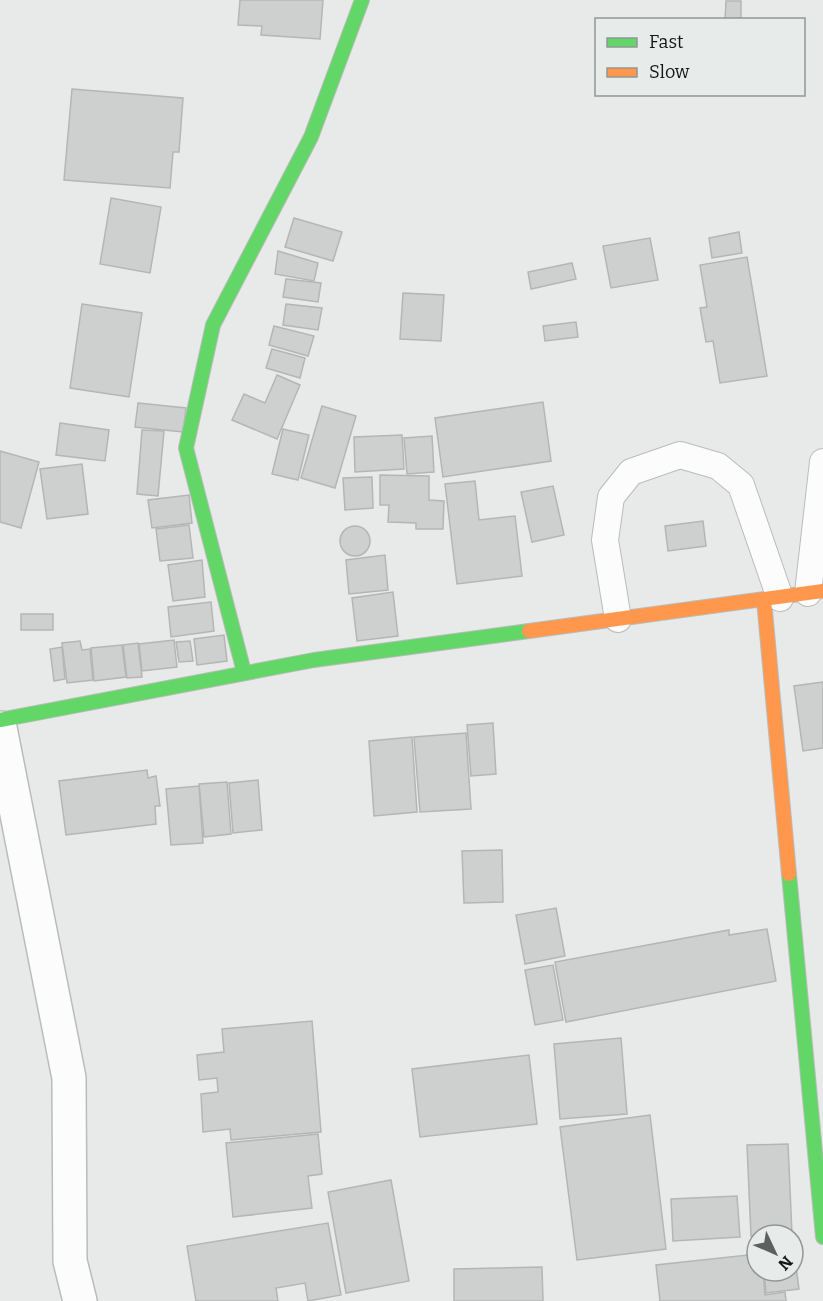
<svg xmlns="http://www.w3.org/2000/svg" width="823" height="1301" viewBox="0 0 823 1301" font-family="Bitter,serif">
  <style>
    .building { fill: #ced0cf; stroke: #b4b6b5; stroke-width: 1.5 }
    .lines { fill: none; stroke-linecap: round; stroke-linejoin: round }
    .lane-casing { stroke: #babcbb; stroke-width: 28 }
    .street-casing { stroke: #babcbb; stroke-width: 36 }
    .fast-casing { stroke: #babcbb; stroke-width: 16 }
    .slow-casing { stroke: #babcbb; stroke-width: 16 }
    .lane { stroke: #fcfcfc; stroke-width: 26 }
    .street { stroke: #fcfcfc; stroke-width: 33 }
    .fast { stroke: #63d668; stroke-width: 14 }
    .slow { stroke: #ff974d; stroke-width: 14 }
  </style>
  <rect width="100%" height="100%" fill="#e8eae9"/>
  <!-- building -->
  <g class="building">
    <path d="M 240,0 L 323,0 L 320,39 L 261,35 L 262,26 L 238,25 Z"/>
    <path d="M 726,1 L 741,1 L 741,20 L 725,20 Z"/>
    <path d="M 72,89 L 183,98 L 179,152 L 173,152 L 170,188 L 64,180 Z"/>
    <path d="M 111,198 L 161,207 L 150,273 L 100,264 Z"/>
    <path d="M 294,218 L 342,232 L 333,261 L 285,247 Z"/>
    <path d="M 739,232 L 742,253 L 712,258 L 709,238 Z"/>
    <path d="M 650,238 L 658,280 L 611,288 L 603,246 Z"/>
    <path d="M 278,251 L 318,263 L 314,281 L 275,274 Z"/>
    <path d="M 747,257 L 767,376 L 720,383 L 713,341 L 706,342 L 700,308 L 707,307 L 700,265 Z"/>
    <path d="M 572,263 L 576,279 L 531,289 L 528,272 Z"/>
    <path d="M 286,279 L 321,283 L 318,302 L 283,297 Z"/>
    <path d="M 403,293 L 444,295 L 441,341 L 400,339 Z"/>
    <path d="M 82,304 L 142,313 L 129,397 L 70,388 Z"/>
    <path d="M 286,304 L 322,308 L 318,330 L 283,325 Z"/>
    <path d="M 576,322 L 578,337 L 545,341 L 543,326 Z"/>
    <path d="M 274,326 L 314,336 L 308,356 L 269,345 Z"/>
    <path d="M 272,349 L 305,358 L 300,378 L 266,368 Z"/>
    <path d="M 277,375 L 300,385 L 277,439 L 232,420 L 244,394 L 265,403 Z"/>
    <path d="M 543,402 L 551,461 L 443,477 L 435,418 Z"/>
    <path d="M 138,403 L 186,408 L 183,432 L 135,427 Z"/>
    <path d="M 322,406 L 356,416 L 335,488 L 301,478 Z"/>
    <path d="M 60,423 L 109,430 L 105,461 L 56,455 Z"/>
    <path d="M 283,429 L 309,435 L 298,480 L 272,474 Z"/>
    <path d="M 142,430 L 164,431 L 158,496 L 137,494 Z"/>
    <path d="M 402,435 L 404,469 L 355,472 L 354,437 Z"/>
    <path d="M 432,436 L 434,472 L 407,474 L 404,438 Z"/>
    <path d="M 0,451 L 39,462 L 21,528 L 0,522 Z"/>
    <path d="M 82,464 L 88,514 L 47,519 L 40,469 Z"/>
    <path d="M 380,475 L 429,476 L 429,500 L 444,501 L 443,529 L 416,529 L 416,523 L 388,522 L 389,505 L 380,505 Z"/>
    <path d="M 372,477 L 373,508 L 345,510 L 343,478 Z"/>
    <path d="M 475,481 L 479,520 L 515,516 L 522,576 L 457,584 L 445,484 Z"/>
    <path d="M 553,486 L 564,535 L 532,542 L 521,492 Z"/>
    <path d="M 189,495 L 192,523 L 152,528 L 148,500 Z"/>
    <path d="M 703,521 L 706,546 L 668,551 L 665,526 Z"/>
    <path d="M 189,525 L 193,558 L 160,561 L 156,529 Z"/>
    <circle cx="355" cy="541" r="15"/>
    <path d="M 385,555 L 388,590 L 349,594 L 346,560 Z"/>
    <path d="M 202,560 L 205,597 L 173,601 L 168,565 Z"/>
    <path d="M 393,592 L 398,636 L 357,641 L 352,598 Z"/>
    <path d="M 211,602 L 214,631 L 171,637 L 168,607 Z"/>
    <rect x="21" y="614" width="32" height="16"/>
    <path d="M 224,635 L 227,661 L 197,665 L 194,639 Z"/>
    <path d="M 174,640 L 177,667 L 142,671 L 139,644 Z"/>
    <path d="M 80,641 L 82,650 L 90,649 L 93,680 L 67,683 L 62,643 Z"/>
    <path d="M 190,641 L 193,661 L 179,662 L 176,642 Z"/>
    <path d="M 138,643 L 142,677 L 127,678 L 123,645 Z"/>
    <path d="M 122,645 L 126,677 L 94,681 L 91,648 Z"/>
    <path d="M 62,647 L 65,679 L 54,681 L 50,649 Z"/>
    <path d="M 823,682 L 823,748 L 803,751 L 794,686 Z"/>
    <path d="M 493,723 L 496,774 L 471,776 L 467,725 Z"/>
    <path d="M 466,733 L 471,809 L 420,812 L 414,737 Z"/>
    <path d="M 412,737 L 417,812 L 374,816 L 369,741 Z"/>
    <path d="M 147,770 L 148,778 L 156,776 L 160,806 L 155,806 L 156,824 L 66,835 L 59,781 Z"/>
    <path d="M 258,780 L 262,830 L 233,833 L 229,783 Z"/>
    <path d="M 227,782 L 231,834 L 204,837 L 199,784 Z"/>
    <path d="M 199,786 L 203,843 L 171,845 L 166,789 Z"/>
    <path d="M 502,850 L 503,902 L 464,903 L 462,851 Z"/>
    <path d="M 556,908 L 565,956 L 525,964 L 516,915 Z"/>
    <path d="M 767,929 L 776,981 L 566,1022 L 555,962 L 729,930 L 729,935 Z"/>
    <path d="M 553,965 L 563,1020 L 535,1025 L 525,970 Z"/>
    <path d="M 312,1021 L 321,1132 L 231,1140 L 230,1129 L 203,1132 L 201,1094 L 218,1092 L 217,1078 L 199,1080 L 197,1055 L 224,1052 L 222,1029 Z"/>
    <path d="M 621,1038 L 627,1114 L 560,1119 L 554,1044 Z"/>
    <path d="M 529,1055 L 537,1124 L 420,1137 L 412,1069 Z"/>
    <path d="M 650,1115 L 666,1249 L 577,1260 L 560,1127 Z"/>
    <path d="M 318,1134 L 322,1174 L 308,1176 L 312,1208 L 233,1217 L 226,1143 Z"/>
    <path d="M 788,1144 L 792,1234 L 751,1236 L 747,1145 Z"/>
    <path d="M 391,1180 L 409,1281 L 346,1293 L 328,1192 Z"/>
    <path d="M 737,1196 L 740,1237 L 673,1241 L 671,1199 Z"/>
    <path d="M 328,1223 L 341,1295 L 308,1301 L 305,1283 L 276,1288 L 278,1301 L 196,1301 L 187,1246 Z"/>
    <path d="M 793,1245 L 799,1289 L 766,1293 L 764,1271 L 793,1271 Z"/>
    <path d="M 757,1254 L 757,1271 L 763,1271 L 765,1295 L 785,1292 L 786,1301 L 660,1301 L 656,1265 Z"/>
    <path d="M 542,1267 L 543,1301 L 454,1301 L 454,1269 Z"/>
  </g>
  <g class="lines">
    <defs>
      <g id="lane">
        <path d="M 808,593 L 823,462"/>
        <path d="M 618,619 L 605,540 L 611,497 L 631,472 L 680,455 L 718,466 L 741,485 L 780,598"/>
      </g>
      <path id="street" d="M 0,728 L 69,1078 L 70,1261 L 80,1301"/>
      <g id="fast">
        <path d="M 244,672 L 186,448 L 213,325 L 311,137 L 362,0"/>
        <path d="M 0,720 L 314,660 L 529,631"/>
        <path d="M 789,874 L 823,1237"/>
      </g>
      <g id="slow">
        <path d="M 764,600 L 789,874"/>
        <path d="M 529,631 L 823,591"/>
      </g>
    </defs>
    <!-- lane casing -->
    <use href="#lane" class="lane-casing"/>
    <!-- street casing -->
    <use href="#street" class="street-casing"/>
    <!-- fast casing -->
    <use href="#fast" class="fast-casing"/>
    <!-- slow casing -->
    <use href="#slow" class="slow-casing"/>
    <!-- lane -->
    <use href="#lane" class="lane"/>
    <!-- street -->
    <use href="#street" class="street"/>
    <!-- fast -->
    <use href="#fast" class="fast"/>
    <!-- slow -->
    <use href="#slow" class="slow"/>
  </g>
  <!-- legend -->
  <rect x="595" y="18" width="210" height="78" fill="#e7ebe9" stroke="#939694" stroke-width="1.5"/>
  <rect x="607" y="38" width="30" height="9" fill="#63d668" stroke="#939694" stroke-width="1.5"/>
  <text x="649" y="48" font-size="18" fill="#141615">Fast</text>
  <rect x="607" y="68" width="30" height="9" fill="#ff974d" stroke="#939694" stroke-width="1.5"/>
  <text x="649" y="78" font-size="18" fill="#141615">Slow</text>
  <!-- north arrow -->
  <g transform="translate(775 1253) rotate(134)"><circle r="28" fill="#e7ebe9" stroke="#939694" stroke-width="1.5"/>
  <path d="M0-4.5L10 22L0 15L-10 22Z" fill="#5e605f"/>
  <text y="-9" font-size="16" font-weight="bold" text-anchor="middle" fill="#141615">N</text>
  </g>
</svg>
